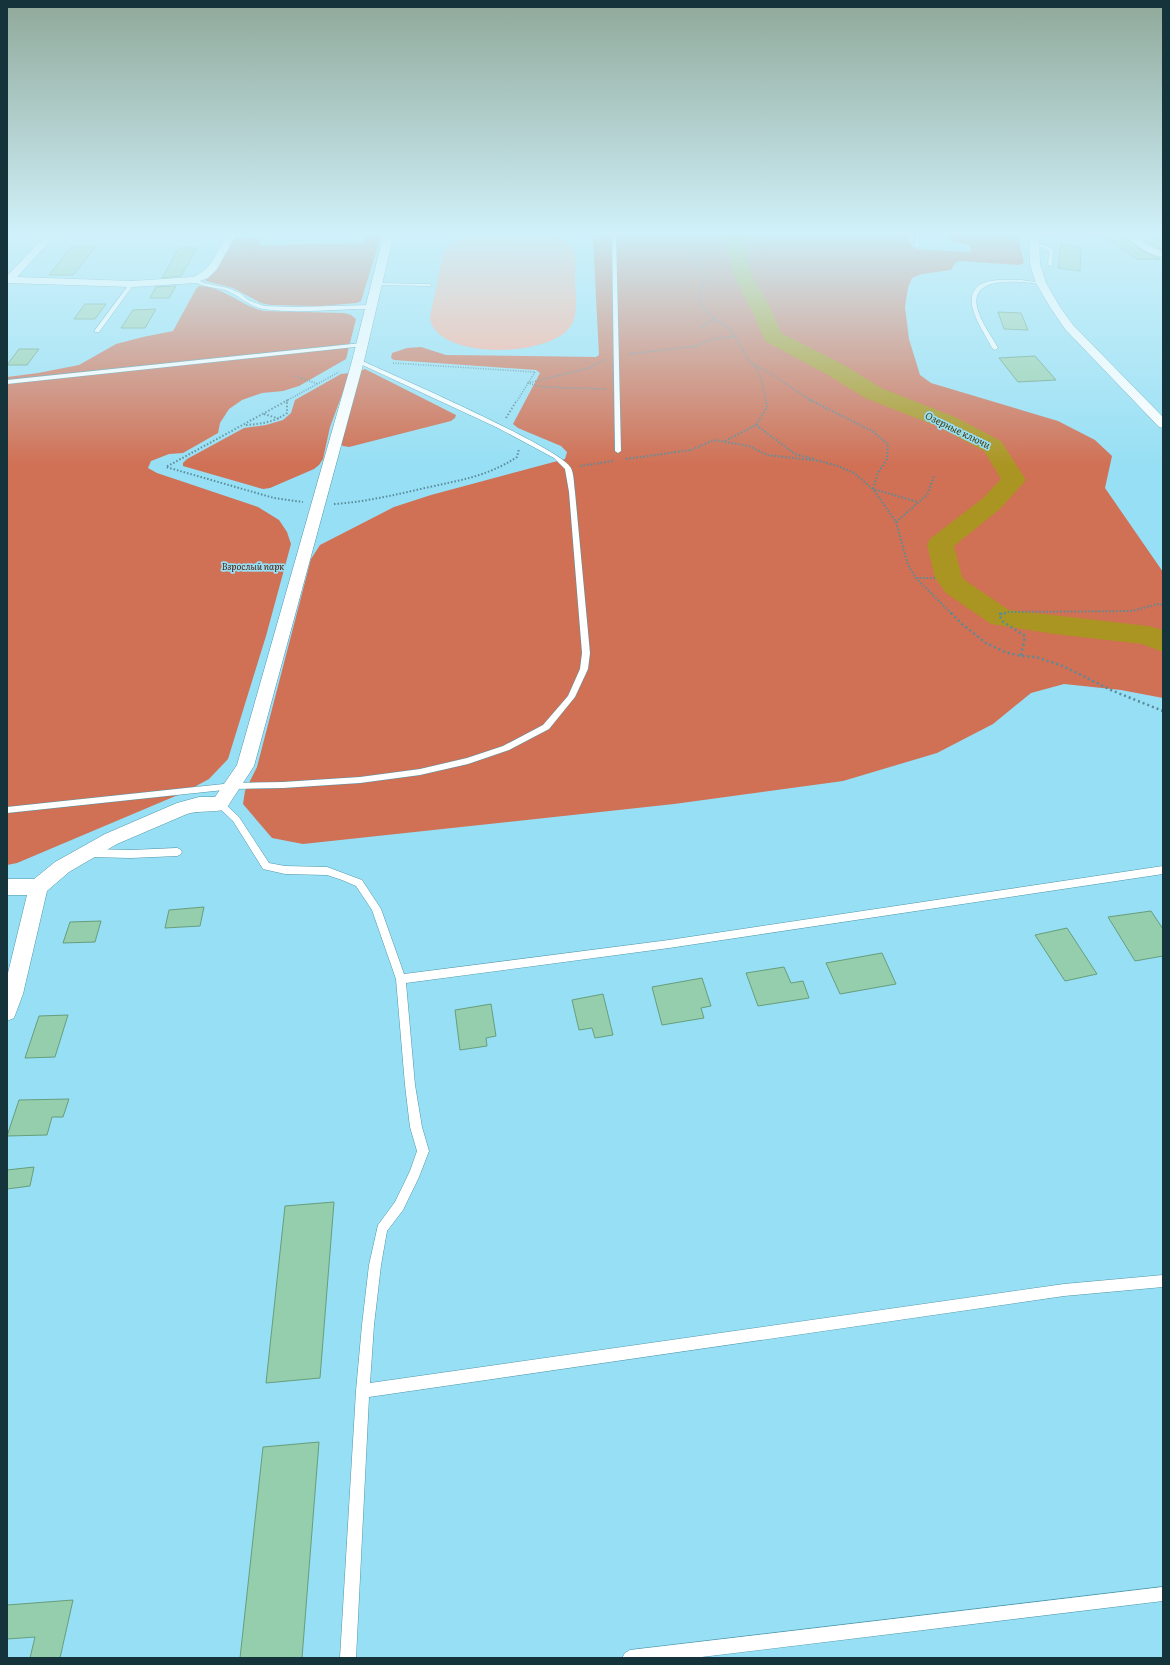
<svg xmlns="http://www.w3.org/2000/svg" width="1170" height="1665" viewBox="0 0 1170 1665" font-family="Literata,serif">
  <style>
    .green { fill: #feab92 }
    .forest { fill: #d07054 }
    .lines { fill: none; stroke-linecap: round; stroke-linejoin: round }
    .river { fill: #ab9522; fill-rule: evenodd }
    .building { fill: #95ceac; stroke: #669e7d }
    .lane-casing { stroke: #5097aa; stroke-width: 1 }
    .street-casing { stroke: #5097aa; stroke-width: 1 }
    .path-far2 { stroke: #588c9a; stroke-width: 1.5; stroke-dasharray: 1 1.5; stroke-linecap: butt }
    .path-far1 { stroke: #588c9a; stroke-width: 2; stroke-dasharray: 1.5 2; stroke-linecap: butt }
    .path { stroke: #588c9a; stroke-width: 2.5; stroke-dasharray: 2 3; stroke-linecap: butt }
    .lane { fill: #fff; fill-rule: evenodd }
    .street { fill: #fff; fill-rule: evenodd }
    .labels { text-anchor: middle; stroke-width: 3.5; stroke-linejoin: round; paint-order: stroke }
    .far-park-label { font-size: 9px; font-style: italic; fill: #521502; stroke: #97dff4 }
    .far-water-label { font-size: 10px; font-style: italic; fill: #443a0d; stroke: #97dff4 }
  </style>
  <rect width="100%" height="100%" fill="#97dff4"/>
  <!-- green -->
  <path class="green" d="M 478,233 C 501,233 561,226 573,249 C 577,256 575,268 575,276 C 575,288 578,311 573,322 C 558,359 433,361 430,317 L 443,255 C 449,241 464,236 478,233 Z"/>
  <!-- forest -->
  <g class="forest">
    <path d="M 368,233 L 382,233 L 361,301 L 357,303 L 320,306 L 270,305 L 261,303 L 233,288 L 206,281 L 205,279 L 235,238 L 260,238 L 259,244 L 261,245 L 363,243 Z"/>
    <path d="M 595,233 L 904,233 L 913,247 L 917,249 L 968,252 L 971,251 L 970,245 L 951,241 L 950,236 L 952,234 L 980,234 L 1018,237 L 1024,263 L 1019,265 L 960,261 L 956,262 L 951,270 L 922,274 L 912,278 L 908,288 L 905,307 L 909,339 L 920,375 L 931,383 L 1058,421 L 1095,440 L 1112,456 L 1105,488 L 1163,572 L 1163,698 L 1121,690 L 1064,684 L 1031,693 L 993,724 L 937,753 L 843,781 L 674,804 L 303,844 L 272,838 L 243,804 L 245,791 L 257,767 L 311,559 L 320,545 L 394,507 L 431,495 L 565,459 L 567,452 L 561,446 L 518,428 L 513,424 L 540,373 L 536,370 L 394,360 L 391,358 L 392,353 L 407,348 L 421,347 L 446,355 L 596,357 L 599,355 L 593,239 Z"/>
    <path d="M 199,286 C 223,286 241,306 264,311 L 344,313 L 351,315 L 356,319 L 346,359 L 299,386 L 283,391 L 262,393 L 242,400 L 229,409 L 220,423 L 218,433 L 183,453 L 169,454 L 151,461 L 148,468 L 157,473 L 258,507 L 279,520 L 287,532 L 291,544 L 266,636 L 228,759 L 209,779 L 185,792 L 17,863 L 7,865 L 7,377 L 38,373 L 79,365 L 116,344 L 143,337 L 173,331 L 196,289 Z"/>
    <path d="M 365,369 L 456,415 L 455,418 L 451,421 L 349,447 L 343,446 L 341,444 L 360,371 Z"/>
    <path d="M 350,373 L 330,427 L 323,459 L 319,465 L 314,469 L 270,488 L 263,489 L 183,466 L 183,463 L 187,459 L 244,428 L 266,425 L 283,420 L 291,413 L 295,400 L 341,374 Z"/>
  </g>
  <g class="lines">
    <!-- river -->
    <path class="river" d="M 723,233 L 743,233 L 744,235 L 750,272 L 772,311 L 781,333 L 844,365 L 881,388 L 955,417 L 1001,441 L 1026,480 L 1000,509 L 954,546 L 962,577 L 966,581 L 1009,610 L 1148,626 L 1163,630 L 1163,652 L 1142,644 L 1054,634 L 991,624 L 946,593 L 935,578 L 927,544 L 931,538 L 982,499 L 1001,479 L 984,451 L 939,427 L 865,398 L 828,375 L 765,341 L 752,311 L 732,272 L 726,237 Z"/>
  </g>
  <!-- building -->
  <g class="building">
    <path d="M 1099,233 L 1118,233 L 1146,253 L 1160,259 L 1137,259 Z"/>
    <path d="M 1132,233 L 1148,233 L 1163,244 L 1162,250 Z"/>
    <path d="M 1061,244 L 1081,247 L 1080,271 L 1058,268 Z"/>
    <path d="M 72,246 L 96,246 L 73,275 L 49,275 Z"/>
    <path d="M 179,248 L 197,248 L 181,276 L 162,278 Z"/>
    <path d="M 176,286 L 169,298 L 150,298 L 156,287 Z"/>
    <path d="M 85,304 L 106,304 L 95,319 L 74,319 Z"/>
    <path d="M 156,309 L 145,328 L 121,328 L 133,310 Z"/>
    <path d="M 998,312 L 1021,313 L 1028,330 L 1004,329 Z"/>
    <path d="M 19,349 L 39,349 L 27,365 L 7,365 Z"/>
    <path d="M 1035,356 L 1056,380 L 1018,382 L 999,358 Z"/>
    <path d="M 204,907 L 200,926 L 165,928 L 169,910 Z"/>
    <path d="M 1151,911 L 1163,929 L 1163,956 L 1135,961 L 1108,917 Z"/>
    <path d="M 101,921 L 95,942 L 63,943 L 70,922 Z"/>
    <path d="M 1067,928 L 1097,974 L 1065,981 L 1035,935 Z"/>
    <path d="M 882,953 L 896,984 L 840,994 L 826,963 Z"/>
    <path d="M 784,967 L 791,983 L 803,981 L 809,998 L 758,1006 L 746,973 Z"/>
    <path d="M 702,978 L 711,1006 L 701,1008 L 704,1018 L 662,1025 L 652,987 Z"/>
    <path d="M 603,994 L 613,1035 L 595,1038 L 592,1028 L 579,1030 L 572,1000 Z"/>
    <path d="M 491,1004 L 496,1036 L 486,1038 L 487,1046 L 460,1050 L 455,1010 Z"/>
    <path d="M 68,1015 L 55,1057 L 25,1058 L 39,1016 Z"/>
    <path d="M 69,1099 L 63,1117 L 52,1117 L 47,1135 L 7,1136 L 19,1100 Z"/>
    <path d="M 34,1167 L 30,1186 L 7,1189 L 7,1170 Z"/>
    <path d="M 334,1202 L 320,1378 L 266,1383 L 285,1206 Z"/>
    <path d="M 319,1442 L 302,1658 L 240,1658 L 263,1447 Z"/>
    <path d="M 73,1600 L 60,1658 L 30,1658 L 35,1637 L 7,1639 L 7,1605 Z"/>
  </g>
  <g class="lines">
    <defs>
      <g id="lane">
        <path d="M 612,233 L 616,233 L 621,451 L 618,453 L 615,451 Z"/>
        <path d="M 915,233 L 919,233 L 919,246 L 917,247 L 915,246 Z"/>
        <path d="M 1001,233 L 1019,233 L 1037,236 L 1035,237 Z"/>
        <path d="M 1045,233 L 1051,233 L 1059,237 L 1055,238 Z"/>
        <path d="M 1036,245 L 1045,245 L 1053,249 L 1052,266 L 1048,265 L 1049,251 L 1042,247 L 1034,247 Z"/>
        <path d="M 195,279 L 204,283 L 228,288 L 240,293 L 248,300 L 264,306 L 296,307 L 370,305 L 373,307 L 370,309 C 335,309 298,314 263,309 C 248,306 239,295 225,290 C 214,287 203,287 193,281 L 193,280 Z"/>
        <path d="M 997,280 L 1021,280 L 1043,283 L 1041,284 C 1023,282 970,274 977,307 C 980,321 991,335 998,348 L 995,350 L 992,348 C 985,333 961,302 977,287 C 982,282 991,281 997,280 Z"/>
        <path d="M 130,283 L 134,284 L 99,332 L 95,332 L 95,330 Z"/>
        <path d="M 376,283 L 430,284 L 432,285 L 430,286 L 374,285 L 374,283 Z"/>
        <path d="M 362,343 L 364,344 L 364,346 L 7,384 L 7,380 Z"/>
        <path d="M 356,360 L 360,360 C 391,374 561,448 571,468 C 574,474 574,485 575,492 L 590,653 L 588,669 L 575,697 L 549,729 L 509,750 L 468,764 L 420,775 L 360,783 L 283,788 L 233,789 L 7,813 L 7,807 L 233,783 L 283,782 L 360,777 L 420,769 L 467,758 L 503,746 L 543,725 L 568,696 L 580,669 L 582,653 L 569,492 L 565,469 L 554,458 L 498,428 L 356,362 Z"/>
        <path d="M 220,801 L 223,802 L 239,817 L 269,863 L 285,866 L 327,867 L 362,880 L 381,909 L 404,974 L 669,940 L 1163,866 L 1163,874 L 669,948 L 406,983 L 415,1085 L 422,1127 L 429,1151 L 419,1177 L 403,1210 L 387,1231 L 381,1265 L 374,1325 L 370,1383 L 1064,1284 L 1163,1275 L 1163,1287 L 1064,1296 L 369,1397 L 356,1658 L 340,1658 L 356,1391 L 362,1325 L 369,1265 L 378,1225 L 395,1202 L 410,1171 L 417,1151 L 410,1127 L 405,1085 L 396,979 L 372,910 L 356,886 L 342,880 L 327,875 L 285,874 L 263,869 L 233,821 L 217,806 L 216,804 L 217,802 Z"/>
        <path d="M 177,848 L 180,849 L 182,852 L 180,855 L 177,856 L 131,858 L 90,857 L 87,856 L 85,853 L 87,850 L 90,849 L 131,850 Z"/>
        <path d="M 1163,1587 L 1163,1601 L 693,1658 L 622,1658 L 625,1653 L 630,1650 Z"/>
      </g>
      <g id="street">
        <path d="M 48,233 L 57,233 L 17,277 L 132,281 L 193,277 C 212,270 218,250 227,233 L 237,233 L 217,269 L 208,278 L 195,283 L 132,287 L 7,283 L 7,276 Z"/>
        <path d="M 384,233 L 394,233 L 364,361 L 254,766 L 226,809 C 214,813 200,810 187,814 L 117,844 L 69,872 L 47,891 L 23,994 L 14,1018 L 7,1021 L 7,977 L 27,895 L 7,895 L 7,879 L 34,879 L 55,862 L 105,834 L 177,803 L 199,797 L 215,797 L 237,765 L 352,361 Z"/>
        <path d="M 1029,233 L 1039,233 L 1040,264 L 1046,283 L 1060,307 L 1073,325 L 1163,417 L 1163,428 L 1159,427 L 1065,329 L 1050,307 L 1036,283 L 1030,264 Z"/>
        <path d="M 1119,233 L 1129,233 L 1153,248 L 1163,252 L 1163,258 L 1147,252 Z"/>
      </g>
    </defs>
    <!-- lane casing -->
    <use href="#lane" class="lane-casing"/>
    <!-- street casing -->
    <use href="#street" class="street-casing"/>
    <!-- path-far2 -->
    <g class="path-far2">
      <path d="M 677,233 L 688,239 L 696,250 L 705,278 L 699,298 L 701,305 L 714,319 L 730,329 L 749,360 L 754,365 L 765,370 L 812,401"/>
      <path d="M 696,250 L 717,252"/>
      <path d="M 701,328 L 714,319"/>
      <path d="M 628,354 L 697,346 L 708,340 L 735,336"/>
      <path d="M 605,360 L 589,368 L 528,383 L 542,387 L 606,389"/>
      <path d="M 393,363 L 535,372 L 517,401"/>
      <path d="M 754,365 L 761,378 L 766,401"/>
      <path d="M 295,376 L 318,384"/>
      <path d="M 286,401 L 339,372"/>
    </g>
    <!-- path-far1 -->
    <g class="path-far1">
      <path d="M 288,400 L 166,467 L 274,498 L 303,502"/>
      <path d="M 810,400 L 872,431 L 888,444 L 887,459 L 878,473 L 873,489 L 918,502"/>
      <path d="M 264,414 L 280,419"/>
      <path d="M 506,418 L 517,400"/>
      <path d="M 246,425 C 261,424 275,422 287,413 L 287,401"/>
      <path d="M 756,425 L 795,454 L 814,459"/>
      <path d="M 725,441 L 756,425 L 767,407 L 766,400"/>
      <path d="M 626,459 L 691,450 L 714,440 L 749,446 L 767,455 L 820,461 L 838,466 L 854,473 L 873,489 L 896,522 L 908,565 L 916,578 L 952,614"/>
      <path d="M 580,466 L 613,461"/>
      <path d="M 334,504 C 365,502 394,495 425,488 C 460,480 486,477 517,457 L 519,449"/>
      <path d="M 896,522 L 927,495 L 934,476"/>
      <path d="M 916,578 L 935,578"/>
      <path d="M 1001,614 L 1009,612 L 1132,611 L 1158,604 L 1163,605"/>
    </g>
    <!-- path -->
    <g class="path">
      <path d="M 951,613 L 962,624 L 986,643 L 1005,652 L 1021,656 L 1036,657 L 1063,666 L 1113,691 L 1163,711"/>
      <path d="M 1006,613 L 999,614 L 1002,621 L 1025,636 L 1021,656"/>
    </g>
    <!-- lane -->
    <use href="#lane" class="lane"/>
    <!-- street -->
    <use href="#street" class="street"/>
  </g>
  <!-- sky -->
  <linearGradient id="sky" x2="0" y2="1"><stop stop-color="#8fa899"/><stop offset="0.5" stop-color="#d0f1fa"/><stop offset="1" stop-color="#d0f1fa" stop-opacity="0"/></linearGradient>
  <rect width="1170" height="466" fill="url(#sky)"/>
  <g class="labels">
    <!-- far-park labels -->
    <g class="far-park-label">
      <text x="253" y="570">Взрослый парк</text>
    </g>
    <!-- far-water labels -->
    <g class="far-water-label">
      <text transform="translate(958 430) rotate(26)" y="4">Озерные ключи</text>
    </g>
  </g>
  <!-- border -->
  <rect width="1170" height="1665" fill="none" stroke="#15333b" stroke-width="16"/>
</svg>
